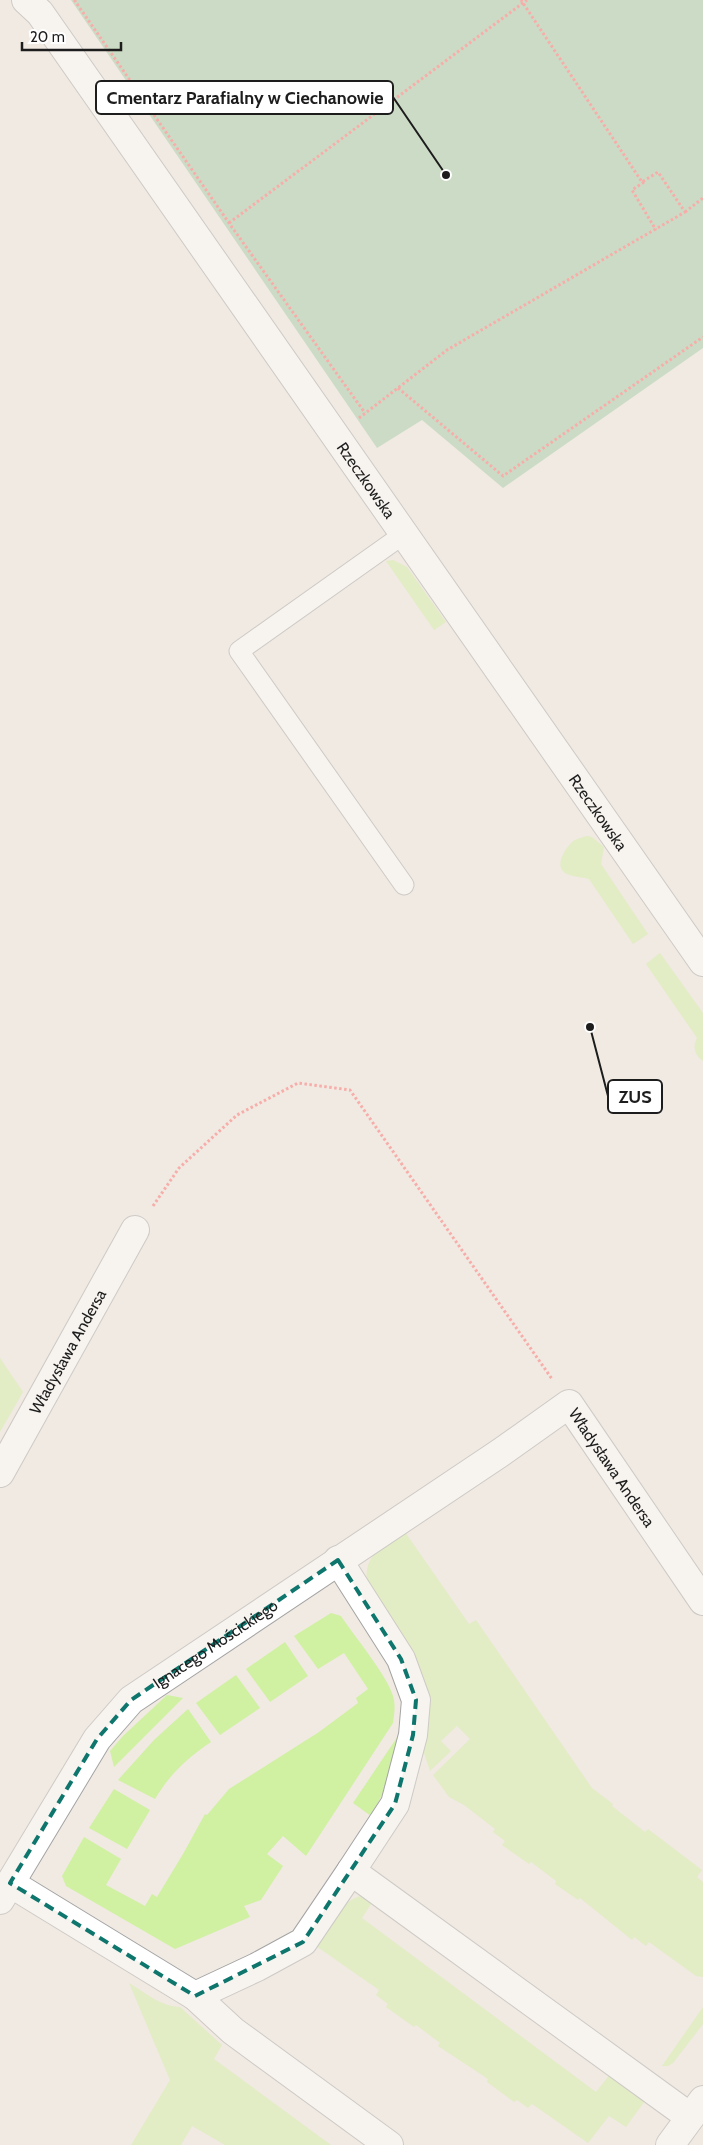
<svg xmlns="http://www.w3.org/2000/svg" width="703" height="2145" viewBox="0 0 703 2145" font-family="Cabin,sans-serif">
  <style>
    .grass { fill: #d0f0a2 }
    .cemetery { fill: #a1cba3 }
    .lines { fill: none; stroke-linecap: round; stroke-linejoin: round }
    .service-casing { stroke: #a4a4a4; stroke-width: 21 }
    .minor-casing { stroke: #a4a4a4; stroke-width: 30 }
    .path { stroke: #ff6464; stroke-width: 3; stroke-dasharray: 2.5 2.5; stroke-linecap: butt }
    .service { stroke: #fff; stroke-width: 19 }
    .minor { stroke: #fff; stroke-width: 28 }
    .marked { fill: none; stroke: #0f766e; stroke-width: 4; stroke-dasharray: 10 6; stroke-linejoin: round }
    .labels { text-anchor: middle; stroke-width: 5; stroke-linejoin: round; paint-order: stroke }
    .street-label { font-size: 16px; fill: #1d1d1d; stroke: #fff }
    .leader { fill: none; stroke: #1d1d1d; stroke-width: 2 }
    .callout-dot { fill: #1d1d1d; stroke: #fff; stroke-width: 2 }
    .callout { fill: #fff; stroke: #1d1d1d; stroke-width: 2 }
    .callout-label { font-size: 18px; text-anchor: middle; font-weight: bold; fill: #1d1d1d }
  </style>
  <rect width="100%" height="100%" fill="#f0eae2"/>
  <!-- grass -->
  <g class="grass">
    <path d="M 393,560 L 407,567 L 446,622 L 434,630 L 386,561 Z"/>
    <path d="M 587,836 L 592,837 L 604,847 L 601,864 L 648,934 L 633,944 L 589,879 C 582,877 572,877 565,873 C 553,865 567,845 575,840 C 579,838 583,837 587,836 Z"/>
    <path d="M 660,953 L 703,1013 L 703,1061 C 695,1056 692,1047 697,1038 L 646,964 Z"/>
    <path d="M 0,1358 L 23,1392 L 0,1432 Z"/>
    <path d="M 405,1532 L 469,1624 L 476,1620 L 592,1788 L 613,1804 L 612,1806 L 645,1832 L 648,1829 L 702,1870 L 697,1877 L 703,1882 L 703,1977 L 696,1976 L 649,1942 L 646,1946 L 634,1937 L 632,1940 L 580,1898 L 578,1900 L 555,1884 L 556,1881 L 531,1862 L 529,1864 L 502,1845 L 505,1841 L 493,1832 L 495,1829 L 464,1805 L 449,1797 L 433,1775 L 470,1739 L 457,1726 L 441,1741 L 451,1751 L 430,1771 L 423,1750 L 401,1636 L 367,1582 C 363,1555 385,1544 405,1532 Z"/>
    <path d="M 331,1613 L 341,1616 C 354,1636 387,1675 393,1696 C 396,1706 394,1714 393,1723 L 306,1856 L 283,1836 L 267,1854 L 283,1866 L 261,1900 L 244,1906 L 250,1917 L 175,1949 L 66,1886 L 62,1876 L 84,1837 L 121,1859 L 106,1885 L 145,1906 L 152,1894 L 157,1897 L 183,1854 L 205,1814 L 207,1815 L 229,1789 L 319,1732 L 358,1703 L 356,1698 L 368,1689 L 344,1653 L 318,1669 L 294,1636 Z"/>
    <path d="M 285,1642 L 308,1676 L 270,1702 L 246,1669 Z"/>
    <path d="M 236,1675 L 260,1708 L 220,1735 L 196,1703 Z"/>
    <path d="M 167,1695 L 183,1698 L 114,1767 L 110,1751 L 123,1736 Z"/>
    <path d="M 188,1709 L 211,1742 C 187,1758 170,1774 155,1799 L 118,1780 L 154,1740 Z"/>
    <path d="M 400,1733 L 385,1789 L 371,1816 L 353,1803 Z"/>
    <path d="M 114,1789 L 150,1810 L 127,1849 L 89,1828 Z"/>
    <path d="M 369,1895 L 375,1898 L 362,1918 L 596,2092 L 611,2073 L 647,2098 L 626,2127 L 609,2116 L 588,2143 L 532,2104 L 528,2108 L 517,2100 L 514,2102 L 487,2082 L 488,2079 L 438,2046 L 440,2043 L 416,2025 L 414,2027 L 386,2007 L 388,2004 L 376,1995 L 379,1990 L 316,1946 C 330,1925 340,1896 369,1895 Z"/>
    <path d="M 129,1983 C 144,1992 162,2007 180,2007 L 222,2045 L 214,2059 L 331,2145 L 225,2145 L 192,2126 L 181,2145 L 131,2145 L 170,2080 Z"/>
    <path d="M 703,2007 L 703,2024 L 673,2063 L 668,2066 L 662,2066 Z"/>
  </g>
  <!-- cemetery -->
  <path class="cemetery" d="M 71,0 L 703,0 L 703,348 L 503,488 L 422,420 L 377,448 Z"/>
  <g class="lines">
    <defs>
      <path id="service" d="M 404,534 L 239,651 L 404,885"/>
      <g id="minor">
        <path id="s1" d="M 26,0 L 40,13 L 703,962"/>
        <path id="s2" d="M 0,1473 L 135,1230"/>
        <path d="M 338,1560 L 401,1659 L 416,1700 L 413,1735 L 395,1804 L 351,1871 L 690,2117"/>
        <path d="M 10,1883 L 195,1996 L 233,2031 L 389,2145"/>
        <path id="s3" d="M 0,1900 L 97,1739 L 131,1700 L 500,1453 L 569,1404 L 703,1601"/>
        <path d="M 195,1996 L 257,1967 L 303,1942 L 351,1871"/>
        <path d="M 670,2145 L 703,2100"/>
      </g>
    </defs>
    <!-- service casing -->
    <use href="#service" class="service-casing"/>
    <!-- minor casing -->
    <use href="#minor" class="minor-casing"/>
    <!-- path -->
    <g class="path">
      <path d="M 76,0 L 75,1 L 229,223 L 365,413"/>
      <path d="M 644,182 L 632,190 L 656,230"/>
      <path d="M 685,212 L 703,198"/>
      <path d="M 229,223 L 527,0"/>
      <path d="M 398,388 L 503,476 L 703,337"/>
      <path d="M 359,418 L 447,350 L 685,212 L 658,172 L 642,182 L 521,0"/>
      <path d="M 153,1206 L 179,1168 L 237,1115 L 298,1083 L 350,1090 L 552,1379"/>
    </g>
    <!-- service -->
    <use href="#service" class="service"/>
    <!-- minor -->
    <use href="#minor" class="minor"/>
  </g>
  <!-- marked area -->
  <path d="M0 0H703V2145H0ZM 338,1560 L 401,1659 L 416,1700 L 413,1735 L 395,1804 L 303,1942 L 195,1996 L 10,1883 L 97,1739 L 131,1700 Z" fill="#f0eae2" fill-opacity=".55" fill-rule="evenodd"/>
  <path class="marked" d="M 338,1560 L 401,1659 L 416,1700 L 413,1735 L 395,1804 L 303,1942 L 195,1996 L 10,1883 L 97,1739 L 131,1700 Z"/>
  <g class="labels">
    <!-- street labels -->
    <g class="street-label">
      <text dy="6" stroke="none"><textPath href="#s1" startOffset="589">Rzeczkowska</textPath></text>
      <text dy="6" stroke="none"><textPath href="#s1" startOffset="994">Rzeczkowska</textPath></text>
      <text dy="6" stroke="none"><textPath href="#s2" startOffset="139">Władysława Andersa</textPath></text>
      <text dy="6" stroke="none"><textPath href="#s3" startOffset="845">Władysława Andersa</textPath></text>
      <text dy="6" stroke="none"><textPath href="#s3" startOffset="341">Ignacego Mościckiego</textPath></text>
    </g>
  </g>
  <!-- callouts -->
  <path class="leader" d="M446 175L393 97M590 1027L608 1096"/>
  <g class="callout-dot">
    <circle cx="446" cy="175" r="5"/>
    <circle cx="590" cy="1027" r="5"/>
  </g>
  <g class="callout">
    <rect x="96" y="81" width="297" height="33" rx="5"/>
    <rect x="608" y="1080" width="54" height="33" rx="5"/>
  </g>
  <g class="callout-label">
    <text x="245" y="104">Cmentarz Parafialny w Ciechanowie</text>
    <text x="635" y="1103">ZUS</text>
  </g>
  <!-- scale -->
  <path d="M22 42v8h99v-8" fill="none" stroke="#1d1d1d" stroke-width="2.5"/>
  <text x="30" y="42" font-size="15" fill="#1d1d1d" stroke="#ffffff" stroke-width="4" paint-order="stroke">20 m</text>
</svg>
